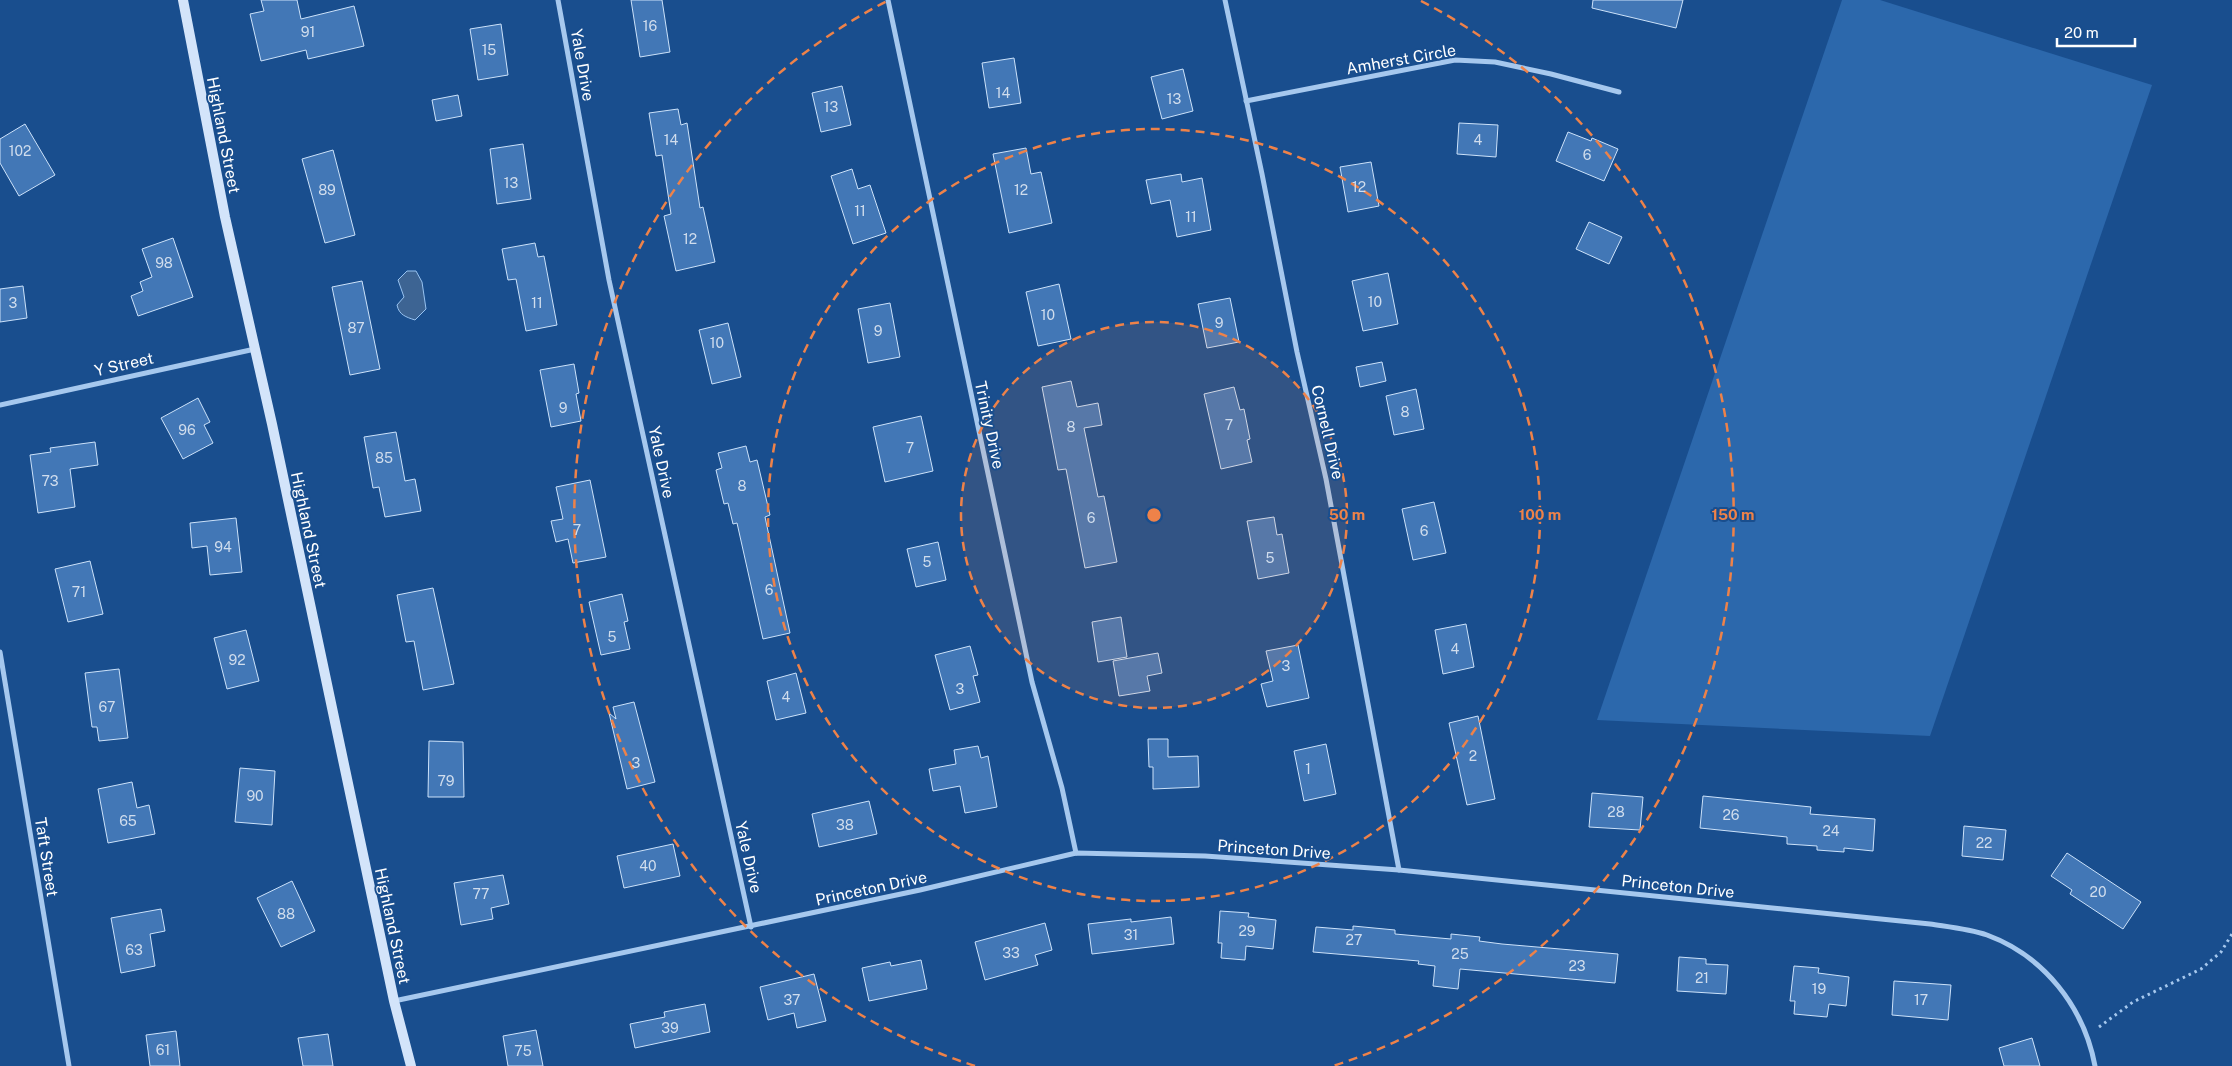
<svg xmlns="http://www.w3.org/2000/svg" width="2232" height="1066" viewBox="0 0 2232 1066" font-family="'Public Sans',sans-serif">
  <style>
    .green { fill: #2c68ac }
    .water { fill: #3d6493; stroke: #98c3f1 }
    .building { fill: #4277b6; stroke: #cce2fa }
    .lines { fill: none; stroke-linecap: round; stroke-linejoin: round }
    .path { stroke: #a6c8ee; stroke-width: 3; stroke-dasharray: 2.5 4; stroke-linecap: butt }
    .street { stroke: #a6c8ee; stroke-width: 5 }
    .secondary { stroke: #d3e4fa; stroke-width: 10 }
    .ring { fill: none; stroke: #ee8249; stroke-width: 2.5; stroke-dasharray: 9 6 }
    .labels { text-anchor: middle; stroke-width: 4; stroke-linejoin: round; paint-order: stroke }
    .number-label { font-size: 14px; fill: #d0dded }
    .street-label { font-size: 16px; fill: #fff; stroke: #194e8e }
    .centre { fill: #ee8249; stroke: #194e8e; stroke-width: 2.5 }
    .ring-label { font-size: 15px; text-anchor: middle; font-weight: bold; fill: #ee8249; stroke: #194e8e; stroke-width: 4; stroke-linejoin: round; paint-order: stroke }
  </style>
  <rect width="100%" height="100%" fill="#194e8e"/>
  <!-- green -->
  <path class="green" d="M 1842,0 L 1880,0 L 2152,85 L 1930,736 L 1597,720 Z"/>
  <!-- water -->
  <path class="water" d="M 407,271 L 416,271 L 422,282 L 426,309 L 415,320 C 406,317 399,315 397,305 L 404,297 L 398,280 Z"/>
  <!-- building -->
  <g class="building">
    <path d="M 261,0 L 297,0 L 301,19 L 354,6 L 364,46 L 308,59 L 306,50 L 261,61 L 250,14 L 264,11 Z"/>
    <path d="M 631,0 L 662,0 L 670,52 L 640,57 Z"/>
    <path d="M 1593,0 L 1683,0 L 1676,28 L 1592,8 Z"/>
    <path d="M 501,24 L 508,75 L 478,80 L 470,29 Z"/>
    <path d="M 1014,58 L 1021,103 L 989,108 L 982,63 Z"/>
    <path d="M 1183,69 L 1193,111 L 1162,119 L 1151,77 Z"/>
    <path d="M 842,86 L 851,125 L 821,132 L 812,93 Z"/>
    <path d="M 458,95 L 462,116 L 436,121 L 432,100 Z"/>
    <path d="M 678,109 L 681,125 L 687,123 L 700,208 L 703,207 L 715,262 L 676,271 L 664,216 L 671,214 L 662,155 L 656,156 L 649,113 Z"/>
    <path d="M 1459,123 L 1498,125 L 1496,157 L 1457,154 Z"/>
    <path d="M 25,124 L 55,175 L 19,196 L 0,163 L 0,139 Z"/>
    <path d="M 1568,132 L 1591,141 L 1592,138 L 1618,149 L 1604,181 L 1556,161 Z"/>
    <path d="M 523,144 L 531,199 L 497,204 L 490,149 Z"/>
    <path d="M 1026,148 L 1031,174 L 1041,172 L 1052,223 L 1009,233 L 993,154 Z"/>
    <path d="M 333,150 L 355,235 L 325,243 L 302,159 Z"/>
    <path d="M 1371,162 L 1379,206 L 1348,212 L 1340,167 Z"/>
    <path d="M 852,169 L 858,189 L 870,185 L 886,233 L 853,244 L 831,176 Z"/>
    <path d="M 1181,174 L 1182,182 L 1202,178 L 1211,230 L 1177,237 L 1170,200 L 1151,204 L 1146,180 Z"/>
    <path d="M 1589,222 L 1622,237 L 1609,264 L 1576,249 Z"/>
    <path d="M 173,238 L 193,297 L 138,316 L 131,296 L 143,291 L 140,282 L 152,277 L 142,249 Z"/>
    <path d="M 535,243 L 538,257 L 544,256 L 557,325 L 526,331 L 516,279 L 508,280 L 502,249 Z"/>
    <path d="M 1388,273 L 1398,324 L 1363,331 L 1352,281 Z"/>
    <path d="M 362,281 L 380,369 L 350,375 L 332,287 Z"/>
    <path d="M 1059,284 L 1071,339 L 1038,346 L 1026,292 Z"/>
    <path d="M 23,286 L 27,318 L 0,322 L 0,289 Z"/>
    <path d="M 1230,298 L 1239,342 L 1207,348 L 1198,304 Z"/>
    <path d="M 890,303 L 900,357 L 868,363 L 858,309 Z"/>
    <path d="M 728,323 L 741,377 L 712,384 L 699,330 Z"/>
    <path d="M 1382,362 L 1386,381 L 1360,387 L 1356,367 Z"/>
    <path d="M 574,364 L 579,393 L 576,394 L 581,421 L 551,427 L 540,370 Z"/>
    <path d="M 1071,381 L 1077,407 L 1098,403 L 1102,425 L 1084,428 L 1098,497 L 1104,496 L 1117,562 L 1085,568 L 1066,469 L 1058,470 L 1042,387 Z"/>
    <path d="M 1234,387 L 1240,410 L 1244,409 L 1250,439 L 1247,440 L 1252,462 L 1221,469 L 1204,394 Z"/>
    <path d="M 1416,389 L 1424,429 L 1394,435 L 1386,396 Z"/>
    <path d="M 198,398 L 210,422 L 204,425 L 213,443 L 183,459 L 161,418 Z"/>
    <path d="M 921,416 L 933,471 L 885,482 L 873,427 Z"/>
    <path d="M 396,432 L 405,481 L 415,479 L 421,511 L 385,517 L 379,487 L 373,488 L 364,437 Z"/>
    <path d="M 95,442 L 98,465 L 70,469 L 75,507 L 38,513 L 30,455 L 51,452 L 50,448 Z"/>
    <path d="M 746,446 L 750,462 L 757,460 L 770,515 L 765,517 L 790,633 L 763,639 L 737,523 L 733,524 L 728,503 L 724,504 L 716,470 L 722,468 L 718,453 Z"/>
    <path d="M 590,480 L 606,557 L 573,563 L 568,539 L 556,542 L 551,521 L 563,519 L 556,487 Z"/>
    <path d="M 1434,502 L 1446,553 L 1413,560 L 1402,509 Z"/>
    <path d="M 1274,517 L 1277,535 L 1282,534 L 1289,573 L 1258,579 L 1247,521 Z"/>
    <path d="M 236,518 L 242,572 L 210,575 L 207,546 L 192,548 L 190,523 Z"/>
    <path d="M 938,542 L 946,580 L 916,587 L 907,549 Z"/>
    <path d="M 90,561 L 103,614 L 68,622 L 55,569 Z"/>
    <path d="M 433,588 L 454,684 L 423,690 L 414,641 L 406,642 L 397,595 Z"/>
    <path d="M 622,594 L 628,621 L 624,622 L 630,649 L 601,655 L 589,602 Z"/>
    <path d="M 1121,617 L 1127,657 L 1098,662 L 1092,622 Z"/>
    <path d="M 1466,624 L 1474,667 L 1443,674 L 1435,630 Z"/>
    <path d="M 246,630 L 259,681 L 227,689 L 214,638 Z"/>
    <path d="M 1298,645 L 1309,698 L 1267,707 L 1261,684 L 1273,681 L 1266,651 Z"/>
    <path d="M 970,646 L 978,675 L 973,676 L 980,702 L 950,710 L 935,655 Z"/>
    <path d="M 1158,653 L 1162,673 L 1147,676 L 1150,691 L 1119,696 L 1113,661 Z"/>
    <path d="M 119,669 L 128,738 L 99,741 L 97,727 L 92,727 L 85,673 Z"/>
    <path d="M 796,673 L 806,713 L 776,720 L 767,681 Z"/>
    <path d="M 634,702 L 655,782 L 627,789 L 609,713 L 616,719 L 613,707 Z"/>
    <path d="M 1478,716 L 1495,799 L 1467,805 L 1449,723 Z"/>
    <path d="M 1148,739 L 1168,739 L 1168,757 L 1198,756 L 1199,787 L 1153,789 L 1153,767 L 1149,767 Z"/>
    <path d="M 429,741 L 463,742 L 464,797 L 428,797 Z"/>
    <path d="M 1326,744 L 1336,794 L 1304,801 L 1294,751 Z"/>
    <path d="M 978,746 L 981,758 L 988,756 L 997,807 L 965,813 L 960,786 L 933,791 L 929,769 L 956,764 L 954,750 Z"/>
    <path d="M 240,768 L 275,771 L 272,825 L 235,822 Z"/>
    <path d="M 132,782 L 137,808 L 149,805 L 155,834 L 108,843 L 98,789 Z"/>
    <path d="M 1592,793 L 1643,797 L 1640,830 L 1589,827 Z"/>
    <path d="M 1703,796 L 1811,807 L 1810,814 L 1875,819 L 1873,851 L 1844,848 L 1844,852 L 1817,850 L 1817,846 L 1787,844 L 1787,837 L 1700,828 Z"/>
    <path d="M 869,801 L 877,834 L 819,847 L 812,814 Z"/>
    <path d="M 1964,826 L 2006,830 L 2003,860 L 1962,856 Z"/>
    <path d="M 673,844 L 680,876 L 624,888 L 617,856 Z"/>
    <path d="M 2067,853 L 2141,902 L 2123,929 L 2070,894 L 2072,890 L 2051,876 Z"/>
    <path d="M 503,875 L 509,904 L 491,908 L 493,919 L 461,925 L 454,883 Z"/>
    <path d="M 292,881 L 315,931 L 281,947 L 257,898 Z"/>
    <path d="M 161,909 L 165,931 L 150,934 L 155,966 L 121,973 L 111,918 Z"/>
    <path d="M 1220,911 L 1249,913 L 1248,917 L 1276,920 L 1273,949 L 1246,946 L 1245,960 L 1221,958 L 1222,943 L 1218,943 Z"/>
    <path d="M 1171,917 L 1174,944 L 1092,954 L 1088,924 L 1131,919 L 1131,922 Z"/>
    <path d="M 1045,923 L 1052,950 L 1035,955 L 1038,965 L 985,980 L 975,942 Z"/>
    <path d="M 1353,926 L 1395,930 L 1395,934 L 1451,939 L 1451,934 L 1480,937 L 1479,941 L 1502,944 L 1618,954 L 1615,983 L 1460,969 L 1458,989 L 1433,986 L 1435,966 L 1418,964 L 1419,961 L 1313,952 L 1316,927 L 1353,930 Z"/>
    <path d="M 1679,957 L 1706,959 L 1706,964 L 1728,965 L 1726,994 L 1677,991 Z"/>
    <path d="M 921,960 L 927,989 L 869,1001 L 862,968 L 890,962 L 891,966 Z"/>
    <path d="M 1794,966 L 1819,968 L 1818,973 L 1849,977 L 1846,1006 L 1829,1004 L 1827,1017 L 1794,1014 L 1795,1001 L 1790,1001 Z"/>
    <path d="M 814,974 L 826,1021 L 797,1028 L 794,1013 L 768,1020 L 760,987 Z"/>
    <path d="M 1894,981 L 1951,985 L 1948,1020 L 1892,1015 Z"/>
    <path d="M 705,1004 L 710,1032 L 635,1048 L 630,1024 L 665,1017 L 664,1012 Z"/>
    <path d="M 536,1030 L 543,1066 L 508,1066 L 503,1036 Z"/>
    <path d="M 176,1031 L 180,1066 L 150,1066 L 146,1035 Z"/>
    <path d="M 328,1034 L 333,1066 L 303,1066 L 298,1038 Z"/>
    <path d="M 2032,1038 L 2040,1066 L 2004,1066 L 1999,1048 Z"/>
  </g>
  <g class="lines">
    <!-- path -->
    <path class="path" d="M 2099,1027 L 2133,1002 L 2201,969 L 2221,952 L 2232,934"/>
    <!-- street -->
    <g class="street">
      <path d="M 558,0 L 609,280 L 751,927"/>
      <path d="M 888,0 L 1032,682 L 1062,788 L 1076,853"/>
      <path d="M 1225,0 L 1262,174 L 1297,352 L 1326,479 L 1399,870"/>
      <path d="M 1246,101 L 1455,60 L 1495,62 L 1551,74 L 1619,92"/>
      <path d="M 0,405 L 255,349"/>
      <path d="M 0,652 L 69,1066"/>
      <path d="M 394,1001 L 920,890 L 1076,853 L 1205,856 L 1399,870 L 1930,924 C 1949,927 1969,929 1987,935 C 2044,956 2084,1007 2095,1066"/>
    </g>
    <!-- secondary -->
    <path class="secondary" d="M 183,0 L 225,217 L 272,424 L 394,1001 L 411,1066"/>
  </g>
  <!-- distance rings -->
  <circle cx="1154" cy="515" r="193" fill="#ee8249" fill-opacity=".12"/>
  <g class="ring">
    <circle cx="1154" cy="515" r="193"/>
    <circle cx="1154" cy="515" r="386"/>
    <path d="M975 1066A579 579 0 0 1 887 1M1421 1A579 579 0 0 1 1333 1066"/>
  </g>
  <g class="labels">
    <!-- number labels -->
    <g class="number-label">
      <text x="650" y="31">16</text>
      <text x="308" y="37">91</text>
      <text x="489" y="55">15</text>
      <text x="1003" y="98">14</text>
      <text x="1174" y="104">13</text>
      <text x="831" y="112">13</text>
      <text x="671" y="145">14</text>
      <text x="1478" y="145">4</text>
      <text x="20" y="156">102</text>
      <text x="1587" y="160">6</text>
      <text x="511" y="188">13</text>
      <text x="1359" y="192">12</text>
      <text x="327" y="195">89</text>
      <text x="1021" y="195">12</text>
      <text x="860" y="216">11</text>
      <text x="1191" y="222">11</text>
      <text x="690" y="244">12</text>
      <text x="164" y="268">98</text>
      <text x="1375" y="307">10</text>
      <text x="13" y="308">3</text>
      <text x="537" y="308">11</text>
      <text x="1048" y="320">10</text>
      <text x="1219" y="328">9</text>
      <text x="356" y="333">87</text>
      <text x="878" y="336">9</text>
      <text x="717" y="348">10</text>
      <text x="563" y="413">9</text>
      <text x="1405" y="417">8</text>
      <text x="1229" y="430">7</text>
      <text x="1071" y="432">8</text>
      <text x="187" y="435">96</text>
      <text x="910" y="453">7</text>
      <text x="384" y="463">85</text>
      <text x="50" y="486">73</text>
      <text x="742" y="491">8</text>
      <text x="1091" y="523">6</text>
      <text x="577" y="535">7</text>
      <text x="1424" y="536">6</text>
      <text x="223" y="552">94</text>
      <text x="1270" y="563">5</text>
      <text x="927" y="567">5</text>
      <text x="769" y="595">6</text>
      <text x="79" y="597">71</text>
      <text x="612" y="642">5</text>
      <text x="1455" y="654">4</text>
      <text x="237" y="665">92</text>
      <text x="1286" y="671">3</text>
      <text x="960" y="694">3</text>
      <text x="786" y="702">4</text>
      <text x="107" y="712">67</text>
      <text x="1473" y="761">2</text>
      <text x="636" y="768">3</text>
      <text x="1308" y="774">1</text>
      <text x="446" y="786">79</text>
      <text x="255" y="801">90</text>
      <text x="1616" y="817">28</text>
      <text x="1731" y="820">26</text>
      <text x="128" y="826">65</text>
      <text x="845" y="830">38</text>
      <text x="1831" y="836">24</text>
      <text x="1984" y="848">22</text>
      <text x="648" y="871">40</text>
      <text x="2098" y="897">20</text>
      <text x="481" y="899">77</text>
      <text x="286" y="919">88</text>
      <text x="1247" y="936">29</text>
      <text x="1131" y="940">31</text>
      <text x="1354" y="945">27</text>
      <text x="134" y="955">63</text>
      <text x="1011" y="958">33</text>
      <text x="1460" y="959">25</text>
      <text x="1577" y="971">23</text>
      <text x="1702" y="983">21</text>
      <text x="1819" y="994">19</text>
      <text x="792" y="1005">37</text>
      <text x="1921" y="1005">17</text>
      <text x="670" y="1033">39</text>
      <text x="163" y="1055">61</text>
      <text x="523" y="1056">75</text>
    </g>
    <!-- street labels -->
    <g class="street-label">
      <text transform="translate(1401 59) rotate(-10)" y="6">Amherst Circle</text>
      <text transform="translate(583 65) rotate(80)" y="6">Yale Drive</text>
      <text transform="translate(224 135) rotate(79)" y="6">Highland Street</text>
      <text transform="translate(124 364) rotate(-13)" y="6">Y Street</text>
      <text transform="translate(990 425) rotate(78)" y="6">Trinity Drive</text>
      <text transform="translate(1328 432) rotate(77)" y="6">Cornell Drive</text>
      <text transform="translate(662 462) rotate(78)" y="6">Yale Drive</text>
      <text transform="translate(309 530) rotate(78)" y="6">Highland Street</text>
      <text transform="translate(1274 849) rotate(4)" y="6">Princeton Drive</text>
      <text transform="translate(47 857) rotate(81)" y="6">Taft Street</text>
      <text transform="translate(749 857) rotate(77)" y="6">Yale Drive</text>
      <text transform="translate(1678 886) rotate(6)" y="6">Princeton Drive</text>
      <text transform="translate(871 888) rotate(-12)" y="6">Princeton Drive</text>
      <text transform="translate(393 926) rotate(78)" y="6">Highland Street</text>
    </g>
  </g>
  <circle cx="1154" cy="515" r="8" class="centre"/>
  <g class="ring-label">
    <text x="1347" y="520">50 m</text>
    <text x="1540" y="520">100 m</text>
    <text x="1733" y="520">150 m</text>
  </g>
  <!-- scale -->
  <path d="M2057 38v8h78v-8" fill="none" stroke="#ffffff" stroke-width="2.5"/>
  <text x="2064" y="38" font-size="15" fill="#ffffff" stroke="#194e8e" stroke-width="4" paint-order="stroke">20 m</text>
</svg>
